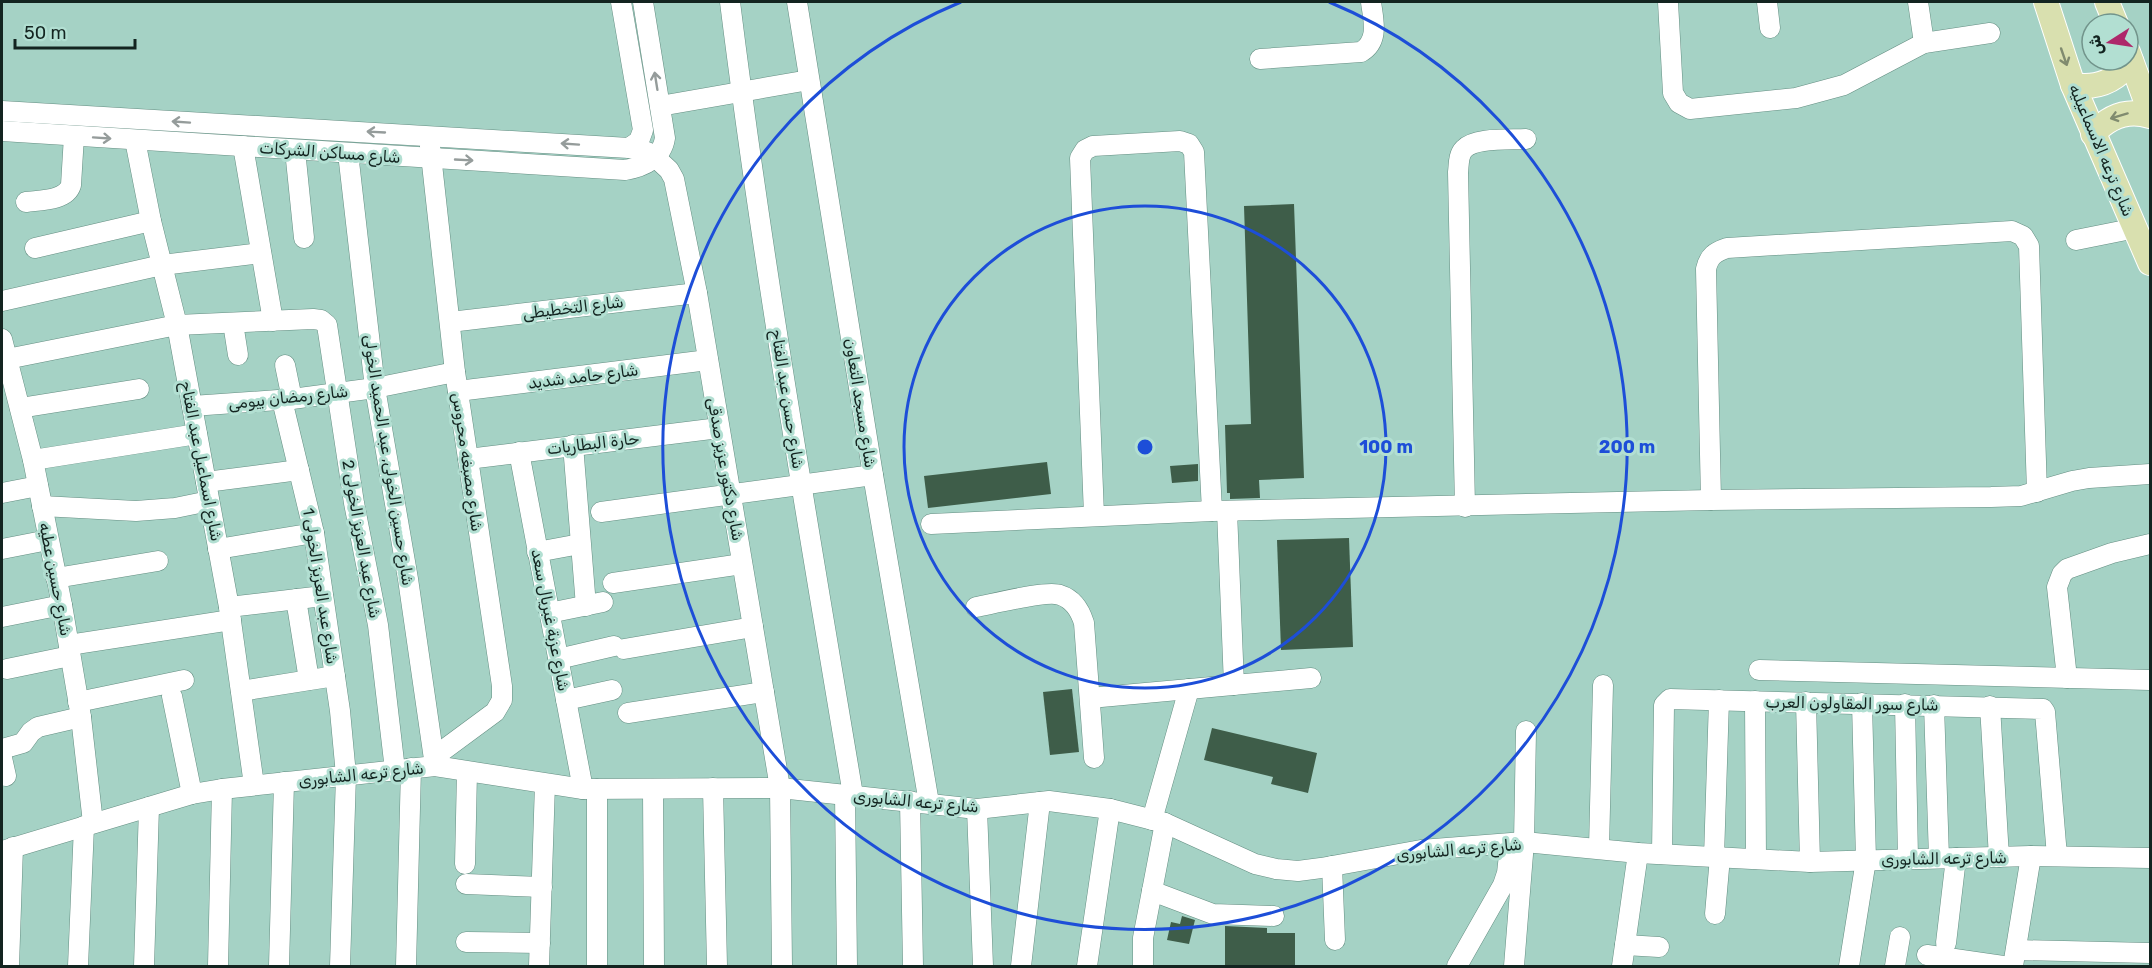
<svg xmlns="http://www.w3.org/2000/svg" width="2152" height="968" viewBox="0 0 2152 968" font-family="Rubik,'Noto Naskh Arabic',sans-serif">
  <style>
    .building { fill: #3e5d49 }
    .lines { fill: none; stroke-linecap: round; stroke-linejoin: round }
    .minor-casing { stroke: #648e82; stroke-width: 21 }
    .major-casing { stroke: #fff; stroke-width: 26 }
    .minor { stroke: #fff; stroke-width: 20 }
    .major { stroke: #d9e0af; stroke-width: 24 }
    .oneway { stroke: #808b6f }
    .oneway2 { stroke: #959c9b }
    .ring { fill: none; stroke: #1d4ed8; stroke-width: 3 }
    .labels { text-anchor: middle; stroke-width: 6; stroke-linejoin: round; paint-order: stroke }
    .street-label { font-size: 16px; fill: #132420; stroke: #b2dfd2 }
    .centre { fill: #1d4ed8; stroke: #b2dfd2; stroke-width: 3 }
    .ring-label { font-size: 18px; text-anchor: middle; font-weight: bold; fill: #1d4ed8; stroke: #b2dfd2; stroke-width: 6; stroke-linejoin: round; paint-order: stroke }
  </style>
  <rect width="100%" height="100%" fill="#a5d2c5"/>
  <!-- building -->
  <g class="building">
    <path d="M 1294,204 L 1304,478 L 1259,480 L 1260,498 L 1230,499 L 1230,493 L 1227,493 L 1225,425 L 1251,424 L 1244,206 Z"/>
    <path d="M 1047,462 L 1051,494 L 928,508 L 924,476 Z"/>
    <path d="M 1198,464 L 1198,481 L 1172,483 L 1170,466 Z"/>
    <path d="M 1349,538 L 1353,647 L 1281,650 L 1277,540 Z"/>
    <path d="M 1072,689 L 1079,752 L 1050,755 L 1043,692 Z"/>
    <path d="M 1212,728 L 1317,753 L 1308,793 L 1271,784 L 1273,777 L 1204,760 Z"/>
    <path d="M 1182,916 L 1195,920 L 1189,944 L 1167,940 L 1171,922 L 1180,924 Z"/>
    <path d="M 1225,926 L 1267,928 L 1267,933 L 1295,933 L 1295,966 L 1225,966 Z"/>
  </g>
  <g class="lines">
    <defs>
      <g id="minor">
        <path d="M 621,2 L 643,130 L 639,141 L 629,148"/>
        <path d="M 730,2 C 763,267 809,531 853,795"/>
        <path d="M 797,2 L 873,475 L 929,803"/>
        <path d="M 1668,2 L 1673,93 L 1679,103 L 1690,109 L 1796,98 L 1844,85 L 1924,43 L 1990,33"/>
        <path d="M 1767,2 L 1770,28"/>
        <path d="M 1918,2 L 1924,43"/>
        <path d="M 1260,59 L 1361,52 C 1380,41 1373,19 1371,2"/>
        <path d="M 660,106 L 809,80"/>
        <path d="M 2,111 L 629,148 L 647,152 L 655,157 L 669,170 L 674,179 L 697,293 L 780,788 L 782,966"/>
        <path d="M 2,131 L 625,170 C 644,167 662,158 665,138 L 643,2"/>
        <path d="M 135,140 L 151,221 L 177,325 L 229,607 L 254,785"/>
        <path d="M 243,146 L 273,321"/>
        <path d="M 430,146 L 455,372 L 502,686 L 502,700 L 495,712 L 434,757"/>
        <path d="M 295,150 L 304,238"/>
        <path d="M 348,153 L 375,388 L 408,579 L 435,766"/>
        <path d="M 26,202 C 40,200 66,201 71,185 L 74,136"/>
        <path d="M 2076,240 L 2136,228"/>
        <path d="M 35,248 L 151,221"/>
        <path d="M 2,301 L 162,265 L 261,253"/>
        <path d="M 450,322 L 697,293"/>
        <path d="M 233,323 L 238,355"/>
        <path d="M 2,339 L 33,460 L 62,605 L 81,717 L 93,823"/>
        <path d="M 2,360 L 177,325 L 313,319 L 321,320 L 327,325 L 354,503 L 378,625 L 395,770"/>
        <path d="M 285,365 L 292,399"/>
        <path d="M 458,391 L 708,360"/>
        <path d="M 282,400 L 314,533 L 340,711 L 346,775 L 340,966"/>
        <path d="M 192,406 L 292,399 L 375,388 L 455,372"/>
        <path d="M 20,408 L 139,389"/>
        <path d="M 573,445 L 586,606"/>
        <path d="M 519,452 L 583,789"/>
        <path d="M 468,459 L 719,428"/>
        <path d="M 33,460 L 197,434"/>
        <path d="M 206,482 L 299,470"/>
        <path d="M 2,493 L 38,486"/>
        <path d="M 1711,500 L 1706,269 C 1709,256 1715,252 1727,248 L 2012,231 L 2023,236 L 2029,246 L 2037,492"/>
        <path d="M 42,506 L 136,511 L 175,508 L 209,501"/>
        <path d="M 1465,507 L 1458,172 C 1459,165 1458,155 1464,149 C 1475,137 1510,140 1526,139"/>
        <path d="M 1227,511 L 1234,685"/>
        <path d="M 601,512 L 873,475"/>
        <path d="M 1094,515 L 1080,158 L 1085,150 L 1093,146 L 1180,141 L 1189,144 L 1194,152 L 1212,511"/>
        <path d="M 931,524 L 1212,511 L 1711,500 L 1991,497 L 2021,496 L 2072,481 L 2089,478 L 2150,474"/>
        <path d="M 2,549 L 48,540"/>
        <path d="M 218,549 L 314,533"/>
        <path d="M 537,552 L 580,544"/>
        <path d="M 56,578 L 158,561"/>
        <path d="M 613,583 L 742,564"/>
        <path d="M 296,599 L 309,680"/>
        <path d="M 229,607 L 323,596"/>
        <path d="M 976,607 C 992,604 1048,590 1060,595 C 1073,599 1080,610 1084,623 L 1094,758"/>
        <path d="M 549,613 L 603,602"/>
        <path d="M 2,617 L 62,605"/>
        <path d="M 69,645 L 231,620"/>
        <path d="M 624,649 L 753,627"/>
        <path d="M 558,659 L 614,646"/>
        <path d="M 7,669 L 70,656"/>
        <path d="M 1759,670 L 2150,680"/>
        <path d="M 2067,678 L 2057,587 L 2062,574 L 2067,569 L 2112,553 L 2150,544"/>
        <path d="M 241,691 L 335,676"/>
        <path d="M 172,696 L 192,794"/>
        <path d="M 1090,698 L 1311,678"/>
        <path d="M 566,700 L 612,690"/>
        <path d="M 1755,701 L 1756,859"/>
        <path d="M 78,702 L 184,680"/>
        <path d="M 1806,702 L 1810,862"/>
        <path d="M 1905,704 L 1908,859"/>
        <path d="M 1934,705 L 1939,858"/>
        <path d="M 1990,706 L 1999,857"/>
        <path d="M 628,713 L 764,692"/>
        <path d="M 2,749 L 23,743 L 31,732 L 38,727 L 81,717"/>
        <path d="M 2,758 L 6,776"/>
        <path d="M 713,788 L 717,966"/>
        <path d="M 653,789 L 654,966"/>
        <path d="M 845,794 L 847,966"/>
        <path d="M 910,801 L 913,966"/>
        <path d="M 977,809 L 983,966"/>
        <path d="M 1152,820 L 1189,689"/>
        <path d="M 1599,848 L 1603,685"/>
        <path d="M 2,851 L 192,794 L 222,789 L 435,766 L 583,789 L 780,788 L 977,809 L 1049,801 L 1110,809 L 1165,823 L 1255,864 L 1276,869 L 1298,871 L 1321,868 L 1421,850 L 1524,842 L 1638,853 L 1810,862 L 2031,856 L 2150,858"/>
        <path d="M 1662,854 L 1664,705 L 1670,699 L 2043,709 L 2045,712 L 2057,856"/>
        <path d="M 1714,857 L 1719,700"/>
        <path d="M 465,864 L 467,772"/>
        <path d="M 1332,866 L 1335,940"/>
        <path d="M 466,884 L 542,887"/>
        <path d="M 1152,891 L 1213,914 L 1274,916"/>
        <path d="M 1715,914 L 1720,857"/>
        <path d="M 466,942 L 540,943"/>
        <path d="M 1946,943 L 1956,858"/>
        <path d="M 1625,945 L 1659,947"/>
        <path d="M 2016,950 L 2150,953"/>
        <path d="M 1927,955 L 2003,966"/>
        <path d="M 9,966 L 13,847"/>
        <path d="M 78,966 L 84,826"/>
        <path d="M 144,966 L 149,807"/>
        <path d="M 218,966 L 222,789"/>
        <path d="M 279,966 L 284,782"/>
        <path d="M 406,966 L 411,768"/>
        <path d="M 539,966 L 545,784"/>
        <path d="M 597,966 L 597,789"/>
        <path d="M 1021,966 L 1040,802"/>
        <path d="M 1087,966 L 1110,809"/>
        <path d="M 1143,966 L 1143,938 L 1165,823"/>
        <path d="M 1457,966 L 1503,885 L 1507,873 L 1510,846"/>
        <path d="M 1514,966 L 1524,842 L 1526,731"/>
        <path d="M 1622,966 L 1638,853"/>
        <path d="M 1849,966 L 1866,860 L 1862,703"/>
        <path d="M 1895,966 L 1900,937"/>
        <path d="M 2013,966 L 2031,856"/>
      </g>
      <g id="major">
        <path d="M 2046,2 L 2073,85 L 2150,263"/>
        <path d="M 2107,2 L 2116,24"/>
        <path d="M 2128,52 L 2150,112"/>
        <path d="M 2073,85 C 2098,89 2116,81 2131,61"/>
        <path d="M 2093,134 C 2109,116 2128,109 2150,116"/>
      </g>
    </defs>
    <!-- minor casing -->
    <use href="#minor" class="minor-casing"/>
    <!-- major casing -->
    <use href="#major" class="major-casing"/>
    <!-- minor -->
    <use href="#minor" class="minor"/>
    <!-- major -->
    <use href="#major" class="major"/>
  </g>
  <!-- one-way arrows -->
  <defs><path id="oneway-shaft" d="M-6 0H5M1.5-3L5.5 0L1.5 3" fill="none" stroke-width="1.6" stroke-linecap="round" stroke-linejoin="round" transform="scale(1.5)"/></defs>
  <g class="oneway">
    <use href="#oneway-shaft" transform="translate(2064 57) rotate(71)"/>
    <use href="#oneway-shaft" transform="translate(2119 116) rotate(163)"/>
  </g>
  <g class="oneway2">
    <use href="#oneway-shaft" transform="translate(656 81) rotate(-99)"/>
    <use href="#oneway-shaft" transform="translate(181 122) rotate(-176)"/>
    <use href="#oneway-shaft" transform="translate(376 132) rotate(-177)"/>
    <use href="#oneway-shaft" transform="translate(102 138) rotate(4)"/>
    <use href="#oneway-shaft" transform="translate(570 144) rotate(-176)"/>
    <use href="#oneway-shaft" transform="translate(464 160) rotate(3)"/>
  </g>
  <!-- distance rings -->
  <g class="ring">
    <circle cx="1145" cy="447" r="241"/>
    <path d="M1329 2A482 482 0 1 1 961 2"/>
  </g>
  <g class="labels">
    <!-- street labels -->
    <g class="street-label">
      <text transform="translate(2102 150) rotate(67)" y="6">شارع ترعه الاسماعيليه</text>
      <text transform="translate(330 152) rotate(4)" y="6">شارع مساكن الشركات</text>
      <text transform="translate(573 307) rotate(-7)" y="6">شارع التخطيطى</text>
      <text transform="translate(583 376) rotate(-7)" y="6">شارع حامد شديد</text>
      <text transform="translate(288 397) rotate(-6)" y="6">شارع رمضان بيومى</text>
      <text transform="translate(788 399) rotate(81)" y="6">شارع حسن عبد الفتاح</text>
      <text transform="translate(861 403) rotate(81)" y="6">شارع مسجد التعاون</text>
      <text transform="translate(593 443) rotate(-7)" y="6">حارة البطاريات</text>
      <text transform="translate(389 460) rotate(81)" y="6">شارع حسين الخولى, عبد الحميد الخولى</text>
      <text transform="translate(202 461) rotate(79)" y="6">شارع اسماعيل عبد الفتاح</text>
      <text transform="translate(468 462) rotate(82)" y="6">شارع مصبغه محروس</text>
      <text transform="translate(726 469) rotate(80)" y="6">شارع دكتور عزيز صدقى</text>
      <text transform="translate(362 539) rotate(80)" y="6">شارع عبد العزيز الخولى 2</text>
      <text transform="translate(56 579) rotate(79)" y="6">شارع حسين عطيه</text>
      <text transform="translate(321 586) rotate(81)" y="6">شارع عبد العزيز الخولى 1</text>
      <text transform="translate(551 620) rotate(79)" y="6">شارع عزبة غبريال سعد</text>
      <text transform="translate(1852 703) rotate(1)" y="6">شارع سور المقاولون العرب</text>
      <text transform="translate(361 774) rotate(-6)" y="6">شارع ترعه الشابورى</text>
      <text transform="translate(916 801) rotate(5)" y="6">شارع ترعه الشابورى</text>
      <text transform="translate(1459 849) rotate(-5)" y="6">شارع ترعه الشابورى</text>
      <text transform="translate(1944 858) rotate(-1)" y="6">شارع ترعه الشابورى</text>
    </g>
  </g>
  <circle cx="1145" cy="447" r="9" class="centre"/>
  <g class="ring-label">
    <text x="1386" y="453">100 m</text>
    <text x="1627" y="453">200 m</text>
  </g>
  <!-- border -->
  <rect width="2152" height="968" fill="none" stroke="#132420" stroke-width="6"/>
  <!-- north arrow -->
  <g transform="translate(2110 42) rotate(258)"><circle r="28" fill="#b2dfd2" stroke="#72948b" stroke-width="1.5"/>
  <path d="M0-4.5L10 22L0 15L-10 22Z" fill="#ae276a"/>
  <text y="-9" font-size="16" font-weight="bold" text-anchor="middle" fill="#132420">ش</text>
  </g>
  <!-- scale -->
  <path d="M15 39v9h120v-9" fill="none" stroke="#132420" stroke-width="3"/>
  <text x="24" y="39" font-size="18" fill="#132420" stroke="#b2dfd2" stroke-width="4.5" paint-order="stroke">50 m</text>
</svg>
